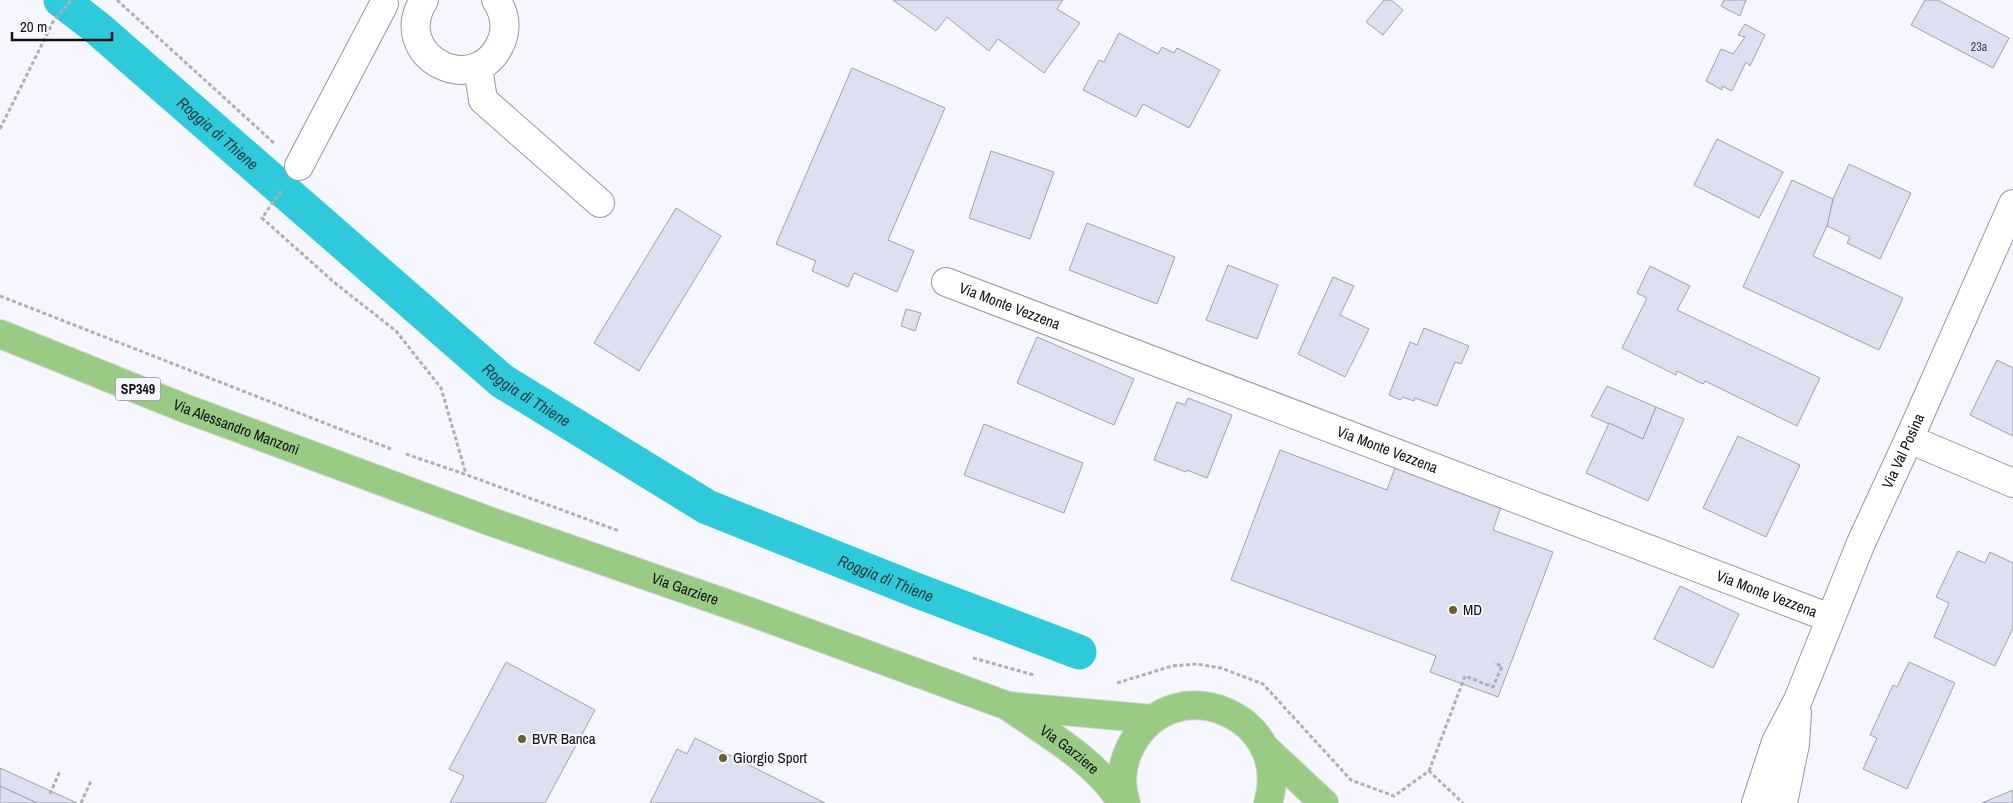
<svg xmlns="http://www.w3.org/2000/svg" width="2013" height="803" viewBox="0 0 2013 803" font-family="'Archivo Narrow',sans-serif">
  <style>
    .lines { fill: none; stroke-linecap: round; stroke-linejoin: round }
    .canal { stroke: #2ecadc; stroke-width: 35 }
    .building { fill: #dedff1; stroke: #a1a1a8 }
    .minor-casing { stroke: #97989f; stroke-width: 30 }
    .secondary-casing { stroke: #97989f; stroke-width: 30 }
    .primary-casing { stroke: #d4d4d5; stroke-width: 30 }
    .path { stroke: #afafb5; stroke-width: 3; stroke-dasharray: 4 2.5; stroke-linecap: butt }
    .minor { stroke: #fff; stroke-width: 28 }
    .secondary { stroke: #fff; stroke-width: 28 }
    .primary { stroke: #99cb84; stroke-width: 28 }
    .poi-dot { fill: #6f5f2c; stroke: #f6f6fe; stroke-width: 2 }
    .labels { text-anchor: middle; stroke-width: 4; stroke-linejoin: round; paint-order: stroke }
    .number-label { font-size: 12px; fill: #45454c }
    .shield { fill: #f6f6fe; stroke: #56565b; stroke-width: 1 }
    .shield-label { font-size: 14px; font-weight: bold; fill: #121215 }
    .street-label { font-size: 15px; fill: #121215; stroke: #f6f6fe }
    .poi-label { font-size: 15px; fill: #121215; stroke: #f6f6fe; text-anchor: start }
    .water-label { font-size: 16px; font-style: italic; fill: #253e41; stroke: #f6f6fe }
  </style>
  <rect width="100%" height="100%" fill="#f6f6fe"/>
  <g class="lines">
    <!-- canal -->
    <path class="canal" id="s1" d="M 61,0 L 96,27 L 502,381 L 707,507 L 918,591 L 1079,652"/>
  </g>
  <!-- building -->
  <g class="building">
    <path d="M 893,0 L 1063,0 L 1057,9 L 1080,23 L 1044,73 L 998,39 L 989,51 L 947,17 L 936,31 Z"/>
    <path d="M 1384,0 L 1391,0 L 1403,10 L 1383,35 L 1366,22 Z"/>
    <path d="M 1724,0 L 1746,0 L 1740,16 L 1721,6 Z"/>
    <path d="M 1925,0 L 1938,0 L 2009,38 L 1993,68 L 1911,25 Z"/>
    <path d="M 1745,24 L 1765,35 L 1750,66 L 1746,62 L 1732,91 L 1722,86 L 1722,90 L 1706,81 L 1721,49 L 1733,54 L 1745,37 L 1738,35 Z"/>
    <path d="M 1119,33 L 1158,54 L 1162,47 L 1174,53 L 1177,48 L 1220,70 L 1189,128 L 1143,104 L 1136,117 L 1083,90 L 1099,60 L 1104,62 Z"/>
    <path d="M 852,68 L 945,108 L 888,240 L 914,251 L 897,292 L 854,273 L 848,287 L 812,271 L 816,261 L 776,244 Z"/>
    <path d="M 1717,139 L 1783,172 L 1759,218 L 1694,185 Z"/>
    <path d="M 991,151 L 1054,172 L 1030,239 L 969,218 Z"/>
    <path d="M 1849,164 L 1911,193 L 1880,259 L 1847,243 L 1850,237 L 1827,226 L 1833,199 Z"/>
    <path d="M 1792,180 L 1833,199 L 1827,226 L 1813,256 L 1903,298 L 1879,350 L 1743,287 Z"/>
    <path d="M 676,208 L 721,236 L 639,371 L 594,343 Z"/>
    <path d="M 1087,223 L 1175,257 L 1157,304 L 1069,270 Z"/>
    <path d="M 1228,265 L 1278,285 L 1257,339 L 1206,320 Z"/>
    <path d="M 1650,266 L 1690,286 L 1677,310 L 1820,378 L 1797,426 L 1705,381 L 1703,384 L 1677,371 L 1676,375 L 1622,348 L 1647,298 L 1637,293 Z"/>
    <path d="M 1333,277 L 1354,286 L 1340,315 L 1369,329 L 1345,377 L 1298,354 Z"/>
    <path d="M 906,309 L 921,313 L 915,331 L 901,326 Z"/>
    <path d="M 1424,328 L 1469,346 L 1461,364 L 1455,362 L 1437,406 L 1415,398 L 1414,401 L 1403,397 L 1400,400 L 1389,395 L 1410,342 L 1417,345 Z"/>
    <path d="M 1037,337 L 1134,379 L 1114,425 L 1017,383 Z"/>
    <path d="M 1997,360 L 2013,368 L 2013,436 L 1970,415 Z"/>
    <path d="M 1607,386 L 1656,407 L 1643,439 L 1591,416 Z"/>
    <path d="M 1188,398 L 1232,415 L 1207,478 L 1187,470 L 1186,472 L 1154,460 L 1177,402 L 1185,405 Z"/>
    <path d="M 1656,407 L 1684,419 L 1648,501 L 1586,473 L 1609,423 L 1643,439 Z"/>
    <path d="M 984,424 L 1083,463 L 1064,513 L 964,475 Z"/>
    <path d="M 1738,436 L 1800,465 L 1766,537 L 1703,508 Z"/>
    <path d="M 1280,450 L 1387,490 L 1397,462 L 1504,498 L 1493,530 L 1553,552 L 1498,697 L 1430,672 L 1436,656 L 1231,580 Z"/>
    <path d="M 1958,551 L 1985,563 L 1990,552 L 2013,563 L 2013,628 L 1995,666 L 1934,637 L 1949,603 L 1936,597 Z"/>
    <path d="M 1680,586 L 1739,614 L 1713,668 L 1654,639 Z"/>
    <path d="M 506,662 L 595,710 L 545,803 L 450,803 L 464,776 L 449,769 Z"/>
    <path d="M 1909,662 L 1955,683 L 1907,789 L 1863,769 L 1877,738 L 1870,735 L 1893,685 L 1897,687 Z"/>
    <path d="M 695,738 L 825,803 L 650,803 L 677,749 L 687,754 Z"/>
    <path d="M 0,768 L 77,803 L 37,803 L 0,786 Z"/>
    <path d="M 0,786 L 37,803 L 0,803 Z"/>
    <path d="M 2013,790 L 2013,803 L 1982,803 Z"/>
  </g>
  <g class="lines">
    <defs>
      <g id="minor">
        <path d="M 424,0 C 388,57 478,102 502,40 C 507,26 504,12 496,0"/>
        <path d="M 478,67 L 483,100 L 600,203"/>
        <path d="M 299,166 L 384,4"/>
        <path id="s2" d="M 946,282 L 1830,618"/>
        <path d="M 1909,439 L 2013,483"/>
      </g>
      <g id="secondary">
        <path id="s3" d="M 1756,803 L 1776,742 L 1798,700 L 1861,543 L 1909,439 L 2013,204"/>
        <path d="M 1783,803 L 1795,744 L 1797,713"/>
      </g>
      <g id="primary">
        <path id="s4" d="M 0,334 L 184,408 L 489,521 L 748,611 L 1008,706 L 1152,719"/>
        <path id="s5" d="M 1009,707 C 1049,735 1096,761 1122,803"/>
        <path d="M 1265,748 L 1324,803"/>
        <path d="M 1126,803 C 1119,783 1122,762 1132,744 C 1175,666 1294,717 1268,803"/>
      </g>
    </defs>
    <!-- minor casing -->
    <use href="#minor" class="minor-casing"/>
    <!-- secondary casing -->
    <use href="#secondary" class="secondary-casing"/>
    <!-- primary casing -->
    <use href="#primary" class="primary-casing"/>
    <!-- path -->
    <g class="path">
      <path d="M 117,0 L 275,144"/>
      <path d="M 0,129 L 53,22 L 71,0"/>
      <path d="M 281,191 L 262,218 L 335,283 L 396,331 L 441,388 L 466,474"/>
      <path d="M 0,296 L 391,449"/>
      <path d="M 406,454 L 467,475 L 619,531"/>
      <path d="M 973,658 L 1034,675"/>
      <path d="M 1117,683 L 1172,666 L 1197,664 L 1221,668 L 1263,684 L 1351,780 L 1394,796 L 1429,771 L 1463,803"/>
      <path d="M 1429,771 L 1465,676 L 1493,687 L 1502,666 L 1494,663"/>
      <path d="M 50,794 L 60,771"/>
      <path d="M 81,803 L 91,781"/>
    </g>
    <!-- minor -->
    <use href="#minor" class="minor"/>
    <!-- secondary -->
    <use href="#secondary" class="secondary"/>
    <!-- primary -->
    <use href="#primary" class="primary"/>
  </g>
  <!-- markers -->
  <g class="poi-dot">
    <circle cx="1453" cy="610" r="5"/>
    <circle cx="522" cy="739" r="5"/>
    <circle cx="723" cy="758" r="5"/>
  </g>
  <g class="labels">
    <!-- number labels -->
    <g class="number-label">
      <text x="1979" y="51">23a</text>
    </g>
    <!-- shield labels -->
    <rect class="shield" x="115.5" y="377.5" width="45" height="23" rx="4"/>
    <g class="shield-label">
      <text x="138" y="394">SP349</text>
    </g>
    <!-- street labels -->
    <g class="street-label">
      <text dy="5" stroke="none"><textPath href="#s2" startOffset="68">Via Monte Vezzena</textPath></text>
      <text dy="5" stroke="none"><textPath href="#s4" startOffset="254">Via Alessandro Manzoni</textPath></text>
      <text dy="5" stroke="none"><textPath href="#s2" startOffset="472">Via Monte Vezzena</textPath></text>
      <text dy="5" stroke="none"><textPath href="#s3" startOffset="382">Via Val Posina</textPath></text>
      <text dy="5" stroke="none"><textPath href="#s4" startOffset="731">Via Garziere</textPath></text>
      <text dy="5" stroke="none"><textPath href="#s2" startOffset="878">Via Monte Vezzena</textPath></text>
      <text dy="5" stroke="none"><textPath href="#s5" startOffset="74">Via Garziere</textPath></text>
    </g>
    <!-- poi labels -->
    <g class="poi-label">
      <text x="1463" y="615">MD</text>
      <text x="532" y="744">BVR Banca</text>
      <text x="733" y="763">Giorgio Sport</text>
    </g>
    <!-- water labels -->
    <g class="water-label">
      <text dy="6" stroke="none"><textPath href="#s1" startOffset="206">Roggia di Thiene</textPath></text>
      <text dy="6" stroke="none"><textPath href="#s1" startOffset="611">Roggia di Thiene</textPath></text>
      <text dy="6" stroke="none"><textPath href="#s1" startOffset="1016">Roggia di Thiene</textPath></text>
    </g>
  </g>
  <!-- scale -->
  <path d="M12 32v8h100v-8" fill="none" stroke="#121215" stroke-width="2.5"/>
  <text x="20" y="32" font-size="15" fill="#121215" stroke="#f6f6fe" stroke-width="4" paint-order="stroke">20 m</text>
</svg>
